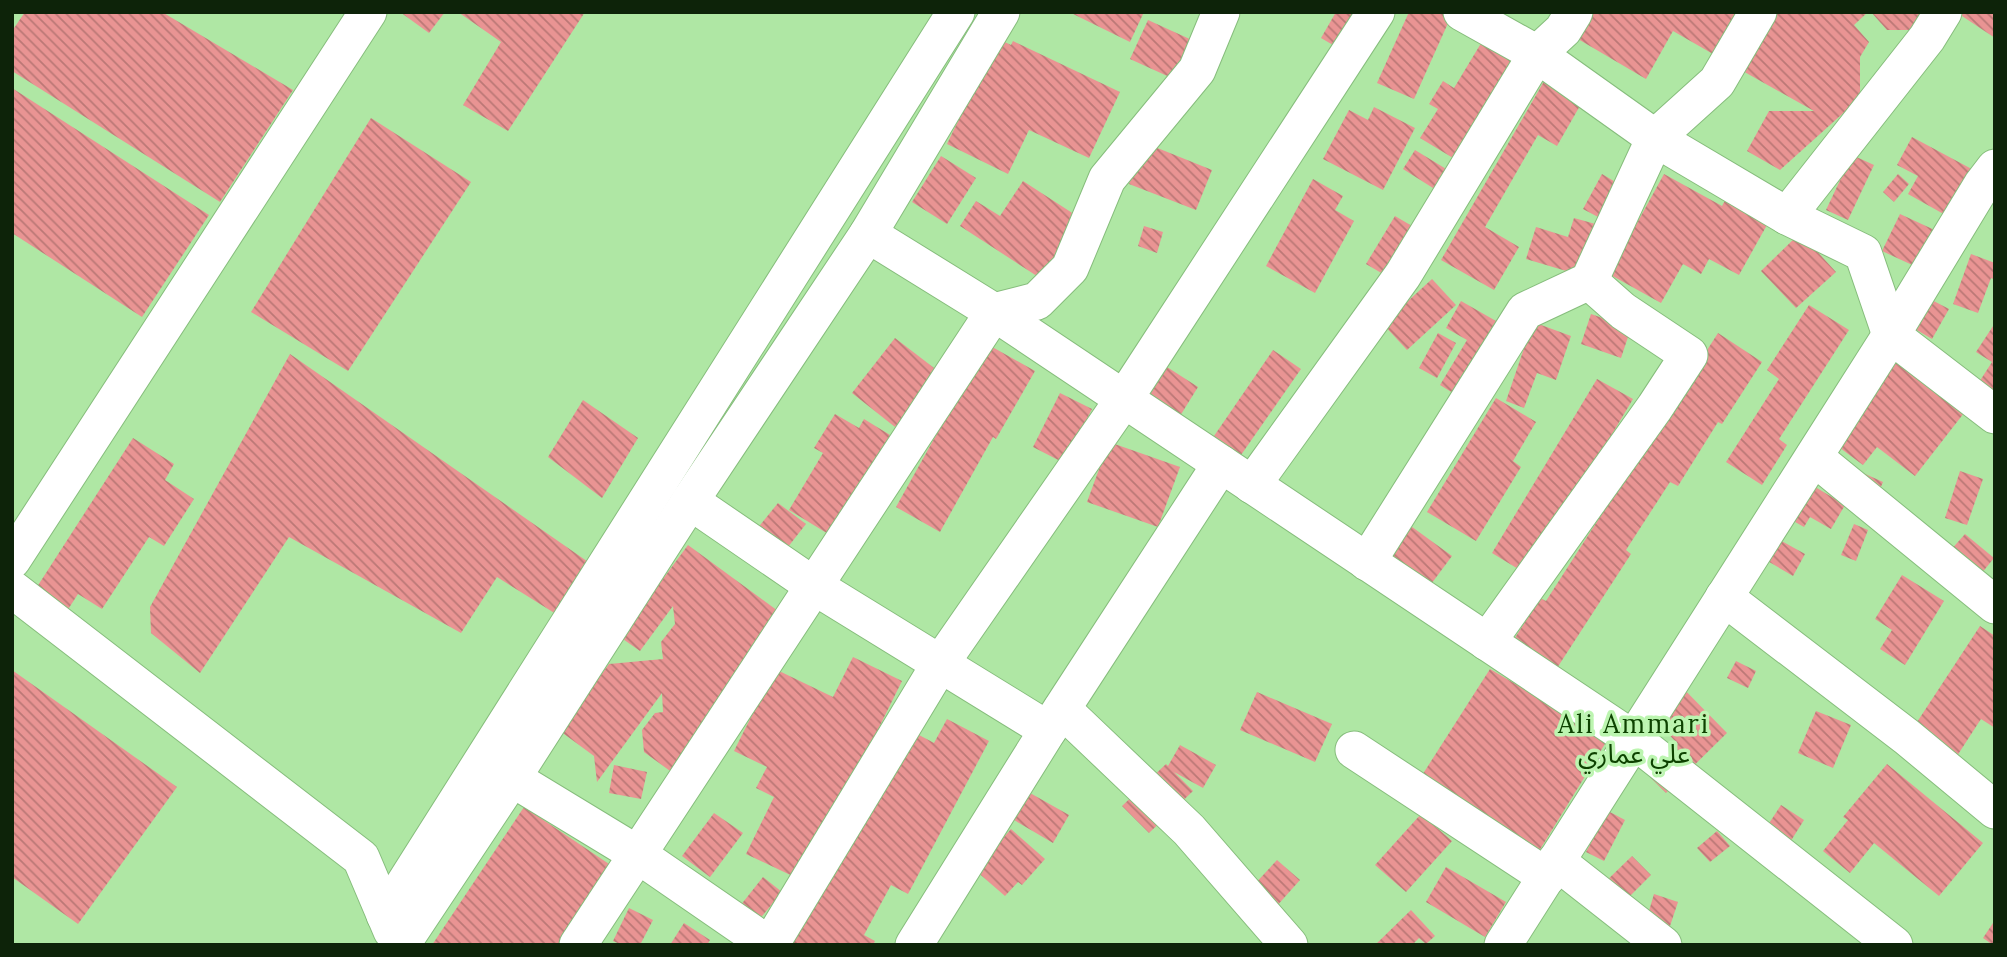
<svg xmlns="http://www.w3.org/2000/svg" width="2007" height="957" viewBox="0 0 2007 957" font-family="Lora,'Noto Sans Arabic',serif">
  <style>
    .building { fill: url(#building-back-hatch) }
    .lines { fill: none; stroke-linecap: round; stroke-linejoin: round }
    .minor-casing { stroke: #86bd7c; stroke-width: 39 }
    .minor { stroke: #fff; stroke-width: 37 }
    .labels { text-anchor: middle; stroke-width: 7; stroke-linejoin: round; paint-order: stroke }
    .quarter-label { font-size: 26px; letter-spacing: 2px; fill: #0d4200; stroke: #bcf5b0 }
  </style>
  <defs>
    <pattern id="building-back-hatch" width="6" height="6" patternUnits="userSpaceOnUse" patternTransform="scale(1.75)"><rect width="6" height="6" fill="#e99493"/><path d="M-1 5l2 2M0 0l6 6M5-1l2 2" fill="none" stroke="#bb7876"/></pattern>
  </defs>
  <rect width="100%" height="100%" fill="#afe7a4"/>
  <!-- building -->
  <g class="building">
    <path d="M 25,12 L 162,12 L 293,90 L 220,202 L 12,71 L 12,31 Z"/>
    <path d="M 400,12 L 445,12 L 429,33 Z"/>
    <path d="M 458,12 L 585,12 L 508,131 L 463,105 L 501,42 Z"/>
    <path d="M 1069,12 L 1144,12 L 1130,42 Z"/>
    <path d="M 1336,12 L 1379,12 L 1345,52 L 1321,38 Z"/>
    <path d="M 1409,12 L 1453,12 L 1414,99 L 1377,83 Z"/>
    <path d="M 1591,12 L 1738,12 L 1713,54 L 1673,31 L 1646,79 L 1578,39 L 1592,16 L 1589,15 Z"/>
    <path d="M 1774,12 L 1868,12 L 1854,25 L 1869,42 L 1860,57 L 1860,98 L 1780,170 L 1747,151 L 1769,111 L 1814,111 L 1741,70 Z"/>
    <path d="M 1871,12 L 1937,12 L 1927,30 L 1887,30 Z"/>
    <path d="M 1956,12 L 1995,12 L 1995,38 Z"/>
    <path d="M 1148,20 L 1194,41 L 1176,80 L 1130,59 Z"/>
    <path d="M 990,35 L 1011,45 L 1013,41 L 1120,92 L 1089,158 L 1029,130 L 1008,174 L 947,144 L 972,92 Z"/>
    <path d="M 1483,40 L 1518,62 L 1458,161 L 1420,138 L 1438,109 L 1429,104 L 1443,81 L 1454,88 Z"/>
    <path d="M 1547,76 L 1585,97 L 1557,146 L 1538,135 L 1485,227 L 1519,247 L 1494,290 L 1441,260 Z"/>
    <path d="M 12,88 L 209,215 L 142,317 L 12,233 Z"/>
    <path d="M 1374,107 L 1415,128 L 1383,190 L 1323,159 L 1349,110 L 1368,120 Z"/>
    <path d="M 371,118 L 471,182 L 348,371 L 251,312 Z"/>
    <path d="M 1912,137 L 1981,174 L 1956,221 L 1908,194 L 1918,176 L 1897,165 Z"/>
    <path d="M 1145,143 L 1212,170 L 1196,210 L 1129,184 Z"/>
    <path d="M 1415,150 L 1456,175 L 1444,195 L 1403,169 Z"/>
    <path d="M 1852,155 L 1874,165 L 1848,220 L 1826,210 Z"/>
    <path d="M 941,156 L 976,178 L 947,224 L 912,202 Z"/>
    <path d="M 1602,174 L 1617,183 L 1598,217 L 1583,209 Z"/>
    <path d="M 1664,174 L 1722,206 L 1729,193 L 1772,216 L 1739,275 L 1709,259 L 1701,274 L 1683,264 L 1661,303 L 1609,274 Z"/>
    <path d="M 1898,174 L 1909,184 L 1894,202 L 1883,192 Z"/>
    <path d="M 1313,179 L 1343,196 L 1335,210 L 1354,221 L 1315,293 L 1266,266 Z"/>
    <path d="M 1023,181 L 1080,218 L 1040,278 L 960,226 L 976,201 L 1000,216 Z"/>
    <path d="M 1900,214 L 1941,233 L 1923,270 L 1882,251 Z"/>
    <path d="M 1395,216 L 1412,226 L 1383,274 L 1366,264 Z"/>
    <path d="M 1574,218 L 1599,225 L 1583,276 L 1526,259 L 1536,227 L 1568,237 Z"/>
    <path d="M 1144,226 L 1163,232 L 1157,253 L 1138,246 Z"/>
    <path d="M 1800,233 L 1836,272 L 1796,308 L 1761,271 Z"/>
    <path d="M 1971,254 L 1995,263 L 1995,280 L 1991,278 L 1978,313 L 1953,304 Z"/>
    <path d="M 1432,279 L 1456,305 L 1407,350 L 1383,324 Z"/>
    <path d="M 1926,297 L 1949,309 L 1932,339 L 1910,326 Z"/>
    <path d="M 1461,301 L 1503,325 L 1461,398 L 1440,385 L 1467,340 L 1446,328 Z"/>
    <path d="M 1809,305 L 1849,330 L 1779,439 L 1787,445 L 1762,485 L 1726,462 L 1779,379 L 1767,370 Z"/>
    <path d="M 1591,314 L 1631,328 L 1621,358 L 1581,344 Z"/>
    <path d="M 1533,322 L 1571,336 L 1556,380 L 1537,373 L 1524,408 L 1506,401 Z"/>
    <path d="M 1995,323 L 1995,403 L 1974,390 L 1992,362 L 1976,352 Z"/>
    <path d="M 1438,333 L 1456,343 L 1437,378 L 1419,368 Z"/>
    <path d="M 1718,333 L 1762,362 L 1722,424 L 1718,422 L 1678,486 L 1670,482 L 1626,550 L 1631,554 L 1546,685 L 1503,657 L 1540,598 L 1546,601 Z"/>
    <path d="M 895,338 L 938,371 L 895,427 L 852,393 Z"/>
    <path d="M 987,344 L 1035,371 L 996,439 L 993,437 L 940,532 L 896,507 Z"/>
    <path d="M 1273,350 L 1301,369 L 1241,455 L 1214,436 Z"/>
    <path d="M 1888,351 L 1964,413 L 1915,476 L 1877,447 L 1863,465 L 1832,442 Z"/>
    <path d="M 290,354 L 591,564 L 556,614 L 497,577 L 461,633 L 289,537 L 200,673 L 151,633 L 150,607 Z"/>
    <path d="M 1167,367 L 1198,387 L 1180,416 L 1149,396 Z"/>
    <path d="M 1597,379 L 1633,399 L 1528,575 L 1492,553 Z"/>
    <path d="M 1060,393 L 1092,409 L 1064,463 L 1033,447 Z"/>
    <path d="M 1496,398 L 1536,422 L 1513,461 L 1521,467 L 1476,541 L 1427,512 Z"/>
    <path d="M 583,400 L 638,438 L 602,498 L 548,457 Z"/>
    <path d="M 835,414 L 859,428 L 864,419 L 890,435 L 830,535 L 789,510 L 823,453 L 814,448 Z"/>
    <path d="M 133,438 L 174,464 L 165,480 L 194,499 L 164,546 L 149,537 L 102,609 L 78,594 L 67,611 L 35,590 Z"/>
    <path d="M 1109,442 L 1180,467 L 1158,527 L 1087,502 Z"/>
    <path d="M 1960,471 L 1983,479 L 1967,525 L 1945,518 Z"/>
    <path d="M 1863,473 L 1883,482 L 1875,500 L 1855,491 Z"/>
    <path d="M 1802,479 L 1845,505 L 1831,529 L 1810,517 L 1804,527 L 1781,514 Z"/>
    <path d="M 778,503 L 806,524 L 784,552 L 756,530 Z"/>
    <path d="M 1408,524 L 1452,556 L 1417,603 L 1373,570 Z"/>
    <path d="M 1854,524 L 1868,530 L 1856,561 L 1841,555 Z"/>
    <path d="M 1965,534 L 1994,558 L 1972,585 L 1942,560 Z"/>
    <path d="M 1771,535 L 1805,554 L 1793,576 L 1759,556 Z"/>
    <path d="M 688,545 L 778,611 L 748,651 L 749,661 L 677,776 L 644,752 L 642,730 L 655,713 L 663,712 L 662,693 L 597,782 L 594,756 L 560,731 L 609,664 L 663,659 L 661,642 L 675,624 L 673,606 L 640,651 L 620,637 Z"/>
    <path d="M 1902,575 L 1944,601 L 1905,665 L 1880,649 L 1892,630 L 1875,619 Z"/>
    <path d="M 1980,626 L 1995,636 L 1995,728 L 1981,719 L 1944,776 L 1900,748 Z"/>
    <path d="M 853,657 L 902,681 L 803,881 L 746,854 L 774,797 L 756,788 L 767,767 L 734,751 L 775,669 L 833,697 Z"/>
    <path d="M 1736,661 L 1756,671 L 1748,688 L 1727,678 Z"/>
    <path d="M 1490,669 L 1608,739 L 1536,856 L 1419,780 Z"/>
    <path d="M 12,670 L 177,787 L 78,924 L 12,877 Z"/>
    <path d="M 1674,679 L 1727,733 L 1666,793 L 1647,774 L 1678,744 L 1643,708 Z"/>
    <path d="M 1257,692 L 1332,724 L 1315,762 L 1240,730 Z"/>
    <path d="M 1816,711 L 1851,725 L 1833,768 L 1798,753 Z"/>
    <path d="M 947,719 L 989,741 L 908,894 L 891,885 L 864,935 L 875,941 L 873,945 L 791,945 L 906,728 L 934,743 Z"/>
    <path d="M 1180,745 L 1216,765 L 1203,788 L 1174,772 L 1193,791 L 1149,833 L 1122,806 L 1166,764 L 1168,766 Z"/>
    <path d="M 1887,764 L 1983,843 L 1939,896 L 1874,843 L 1850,873 L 1823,851 L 1848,820 L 1843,817 Z"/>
    <path d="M 614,765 L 647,772 L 641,799 L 609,793 Z"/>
    <path d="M 1030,793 L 1069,815 L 1053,843 L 1014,820 Z"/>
    <path d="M 1781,805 L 1804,820 L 1787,847 L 1764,831 Z"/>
    <path d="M 524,807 L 618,870 L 568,945 L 432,945 Z"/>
    <path d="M 1608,811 L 1625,820 L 1604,861 L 1586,852 Z"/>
    <path d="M 714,813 L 743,833 L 710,877 L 682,856 Z"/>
    <path d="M 1421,814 L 1452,841 L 1406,892 L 1375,865 Z"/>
    <path d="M 1011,829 L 1045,859 L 1022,885 L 1018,882 L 1005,896 L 975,870 Z"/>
    <path d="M 1717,831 L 1730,846 L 1710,862 L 1697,848 Z"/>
    <path d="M 1632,856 L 1651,875 L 1618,908 L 1598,889 Z"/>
    <path d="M 1277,860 L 1300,880 L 1275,908 L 1252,887 Z"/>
    <path d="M 1446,867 L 1506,902 L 1485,937 L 1426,902 Z"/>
    <path d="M 763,877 L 782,892 L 758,921 L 740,906 Z"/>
    <path d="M 1654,894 L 1678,902 L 1666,938 L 1643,931 Z"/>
    <path d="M 629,908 L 653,920 L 640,945 L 622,945 L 613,941 Z"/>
    <path d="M 1411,910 L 1435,936 L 1426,944 L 1419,938 L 1412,945 L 1375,945 Z"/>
    <path d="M 1995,920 L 1995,945 L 1993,945 L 1983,938 Z"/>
    <path d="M 684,923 L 710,940 L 707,945 L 670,945 Z"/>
  </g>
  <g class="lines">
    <defs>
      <g id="minor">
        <path d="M 1462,12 L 1537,54 L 1655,138 L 1787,216 L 1863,253 L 1891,335 L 1995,415"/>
        <path d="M 1787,216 L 1927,38 L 1943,12"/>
        <path d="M 868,234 L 994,312 L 1634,740 L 1894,945"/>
        <path d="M 1814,457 L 1995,605"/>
        <path d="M 1252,485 L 1403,275 L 1537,54 L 1563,30 L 1574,12"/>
        <path d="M 690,501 L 814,586 L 1048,730 L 914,945"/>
        <path d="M 12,560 L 368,12"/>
        <path d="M 1367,562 L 1525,311 L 1589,281 L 1655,138 L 1717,82 L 1758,12"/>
        <path d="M 12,589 L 361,858 L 392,931"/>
        <path d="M 1724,597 L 1907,737 L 1995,810"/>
        <path d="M 1487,642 L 1655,407 L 1689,355 L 1623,311 L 1589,281"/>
        <path d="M 1062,709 L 1189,830 L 1289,945"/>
        <path d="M 1048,730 L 1221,464"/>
        <path d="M 1354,750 L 1547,877"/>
        <path d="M 512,778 L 637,854 L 769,945"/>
        <path d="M 1556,861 L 1663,945"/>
        <path d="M 385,915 L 956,12"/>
        <path d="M 401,945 L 512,778 L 690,501 L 868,234 L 1001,12"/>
        <path d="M 578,945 L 994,312 L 1037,301 L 1070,268 L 1107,179 L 1197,70 L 1221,12"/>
        <path d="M 770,945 L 940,664 L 1124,399 L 1376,12"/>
        <path d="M 1503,945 L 1891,335 L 1982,185 L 1995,168"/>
      </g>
    </defs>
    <!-- minor casing -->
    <use href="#minor" class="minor-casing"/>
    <!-- minor -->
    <use href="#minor" class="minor"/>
  </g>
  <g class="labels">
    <!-- quarter labels -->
    <g class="quarter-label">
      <text x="1634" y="733">Ali Ammari<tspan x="1634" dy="30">علي عماري</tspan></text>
    </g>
  </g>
  <!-- border -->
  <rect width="2007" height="957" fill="none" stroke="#0d2309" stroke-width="28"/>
</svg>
